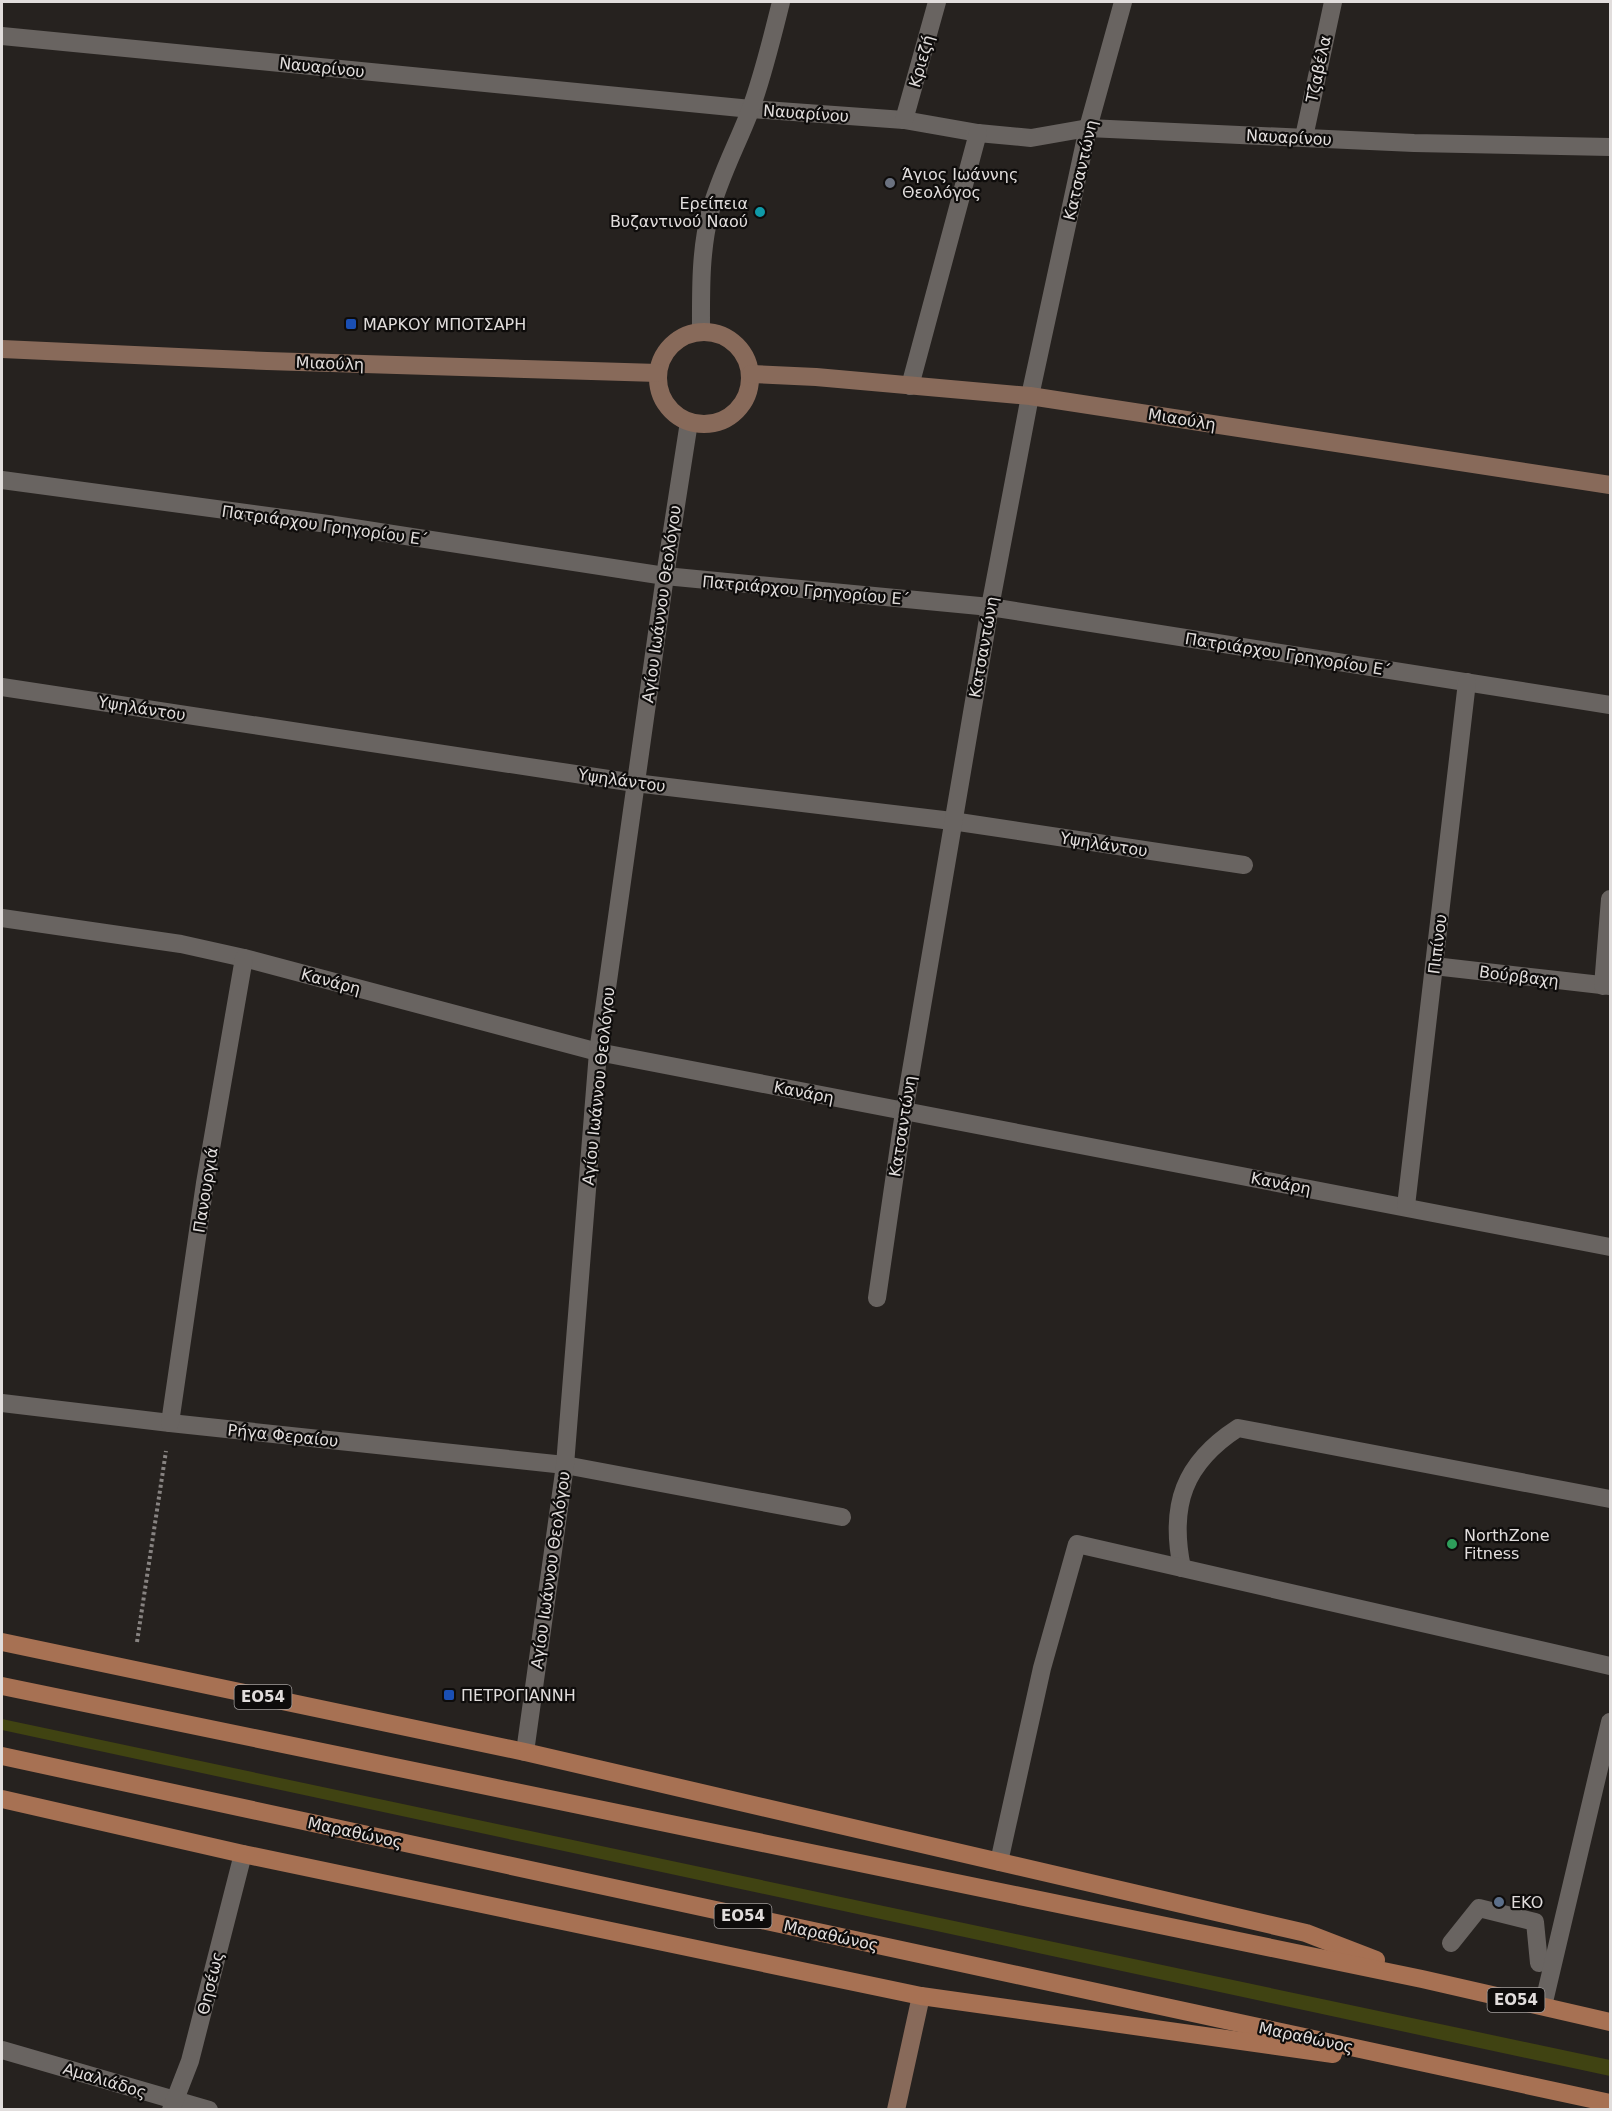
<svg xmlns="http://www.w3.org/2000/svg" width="1612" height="2111" viewBox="0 0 1612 2111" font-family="'DejaVu Sans',sans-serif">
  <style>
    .green { fill: #404312 }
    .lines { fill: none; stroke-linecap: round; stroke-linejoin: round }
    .path { stroke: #888482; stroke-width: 4; stroke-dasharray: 3 3; stroke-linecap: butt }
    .lane { stroke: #696461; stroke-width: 18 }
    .street { stroke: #696461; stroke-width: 18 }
    .secondary { stroke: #886a5a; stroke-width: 18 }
    .primary { stroke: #a77153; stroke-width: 18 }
    .worship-dot { fill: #6b7280; stroke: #0e0c0b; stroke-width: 2 }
    .culture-dot { fill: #0f9aa8; stroke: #0e0c0b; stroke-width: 2 }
    .transit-dot { fill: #1a4fb4; stroke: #0e0c0b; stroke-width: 2 }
    .leisure-dot { fill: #2e9e5b; stroke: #0e0c0b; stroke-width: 2 }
    .service-dot { fill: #5c6f8a; stroke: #0e0c0b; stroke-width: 2 }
    .labels { text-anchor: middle; stroke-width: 4.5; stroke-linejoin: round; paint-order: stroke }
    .shield { fill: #0e0c0b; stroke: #a29e9d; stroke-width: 1.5 }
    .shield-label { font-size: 15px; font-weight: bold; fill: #e1dddc }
    .street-label { font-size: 16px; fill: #e1dddc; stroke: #0e0c0b }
    .poi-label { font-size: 16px; fill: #e1dddc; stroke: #0e0c0b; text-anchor: start }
  </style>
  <rect width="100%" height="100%" fill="#26221f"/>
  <!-- green -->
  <path class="green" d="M 2,1719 L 1610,2060 L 1610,2076 L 2,1730 Z"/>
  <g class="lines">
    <!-- path -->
    <path class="path" d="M 137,1642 L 166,1451"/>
    <!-- lane -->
    <g class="lane">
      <path d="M 565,1465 L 842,1517"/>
      <path d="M 1182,1568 C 1169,1505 1184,1463 1238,1428 L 1610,1499"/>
      <path d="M 1451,1943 L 1479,1908 L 1535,1922 L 1539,1963"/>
      <path d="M 1543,2006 L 1610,1722"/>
    </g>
    <!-- street -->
    <g class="street">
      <path d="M 2,36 L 751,109 L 904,120 L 978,133 L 1031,138 L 1088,128 L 1414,143 L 1610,147"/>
      <path d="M 904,120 L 937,2"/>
      <path d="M 1304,137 L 1333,2"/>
      <path d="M 701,332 C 701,292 700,252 710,213 C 719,178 737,145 750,111 C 763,76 772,38 781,2"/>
      <path d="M 910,386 L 978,133"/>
      <path d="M 2,480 L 328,524 L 665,576 L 990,607 L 1610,705"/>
      <path d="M 2,687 L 635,783 L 952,821 L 1244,865"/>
      <path d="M 2,918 L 181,944 L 244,958 L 598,1052 L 1610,1247"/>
      <path d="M 1434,966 L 1610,986"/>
      <path d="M 1603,986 L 1610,899"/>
      <path d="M 1406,1206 L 1467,682"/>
      <path d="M 877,1298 L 904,1112 L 990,607 L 1030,396 L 1088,128 L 1123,2"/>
      <path d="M 2,1403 L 170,1423 L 565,1465"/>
      <path d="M 170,1423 L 205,1183 L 244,958"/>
      <path d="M 525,1752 L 565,1465 L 598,1052 L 665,576 L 689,422"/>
      <path d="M 999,1862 L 1042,1668 L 1077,1544 L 1610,1666"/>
      <path d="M 2,2050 L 209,2110"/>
      <path d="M 171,2110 L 190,2061 L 243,1854"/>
    </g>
    <!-- secondary -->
    <g class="secondary">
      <circle cx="704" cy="378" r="46"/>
      <path d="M 2,349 L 267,361 L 658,373"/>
      <path d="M 751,374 L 816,377 L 1030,396 L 1610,485"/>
      <path d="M 896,2110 L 921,1996"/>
    </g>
    <!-- primary -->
    <g class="primary">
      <path d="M 2,1642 L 525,1752 L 1306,1933 L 1376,1960"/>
      <path d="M 2,1686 L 1422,1979 L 1610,2022"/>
      <path d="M 2,1756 L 1610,2103"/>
      <path d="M 2,1799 L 243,1854 L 921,1996 L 1333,2054"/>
    </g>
  </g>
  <!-- markers -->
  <circle class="worship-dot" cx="890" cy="183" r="6"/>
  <circle class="culture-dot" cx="760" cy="212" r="6"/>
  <g class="transit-dot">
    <rect x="345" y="318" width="12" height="12" rx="3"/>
    <rect x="443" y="1689" width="12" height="12" rx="3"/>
  </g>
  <circle class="leisure-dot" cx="1452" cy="1544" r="6"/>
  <circle class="service-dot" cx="1499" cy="1902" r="6"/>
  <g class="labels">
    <!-- shield labels -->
    <g class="shield">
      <rect x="234.5" y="1685" width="57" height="24" rx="4.5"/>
      <rect x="714.5" y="1904" width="57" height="24" rx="4.5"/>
      <rect x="1487.5" y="1988" width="57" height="24" rx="4.5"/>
    </g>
    <g class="shield-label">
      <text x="263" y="1702">ΕΟ54</text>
      <text x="743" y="1921">ΕΟ54</text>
      <text x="1516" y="2005">ΕΟ54</text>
    </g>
    <!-- street labels -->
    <g class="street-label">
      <text transform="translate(921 61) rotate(-74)" y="6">Κριεζή</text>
      <text transform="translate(322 67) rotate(6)" y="6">Ναυαρίνου</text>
      <text transform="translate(1318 69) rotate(-78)" y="6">Τζαβέλα</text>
      <text transform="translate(806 113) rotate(4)" y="6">Ναυαρίνου</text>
      <text transform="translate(1289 137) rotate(3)" y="6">Ναυαρίνου</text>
      <text transform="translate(1080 170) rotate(-77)" y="6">Κατσαντώνη</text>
      <text transform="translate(330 363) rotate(2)" y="6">Μιαούλη</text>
      <text transform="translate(1182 419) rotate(9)" y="6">Μιαούλη</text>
      <text transform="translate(325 525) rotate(8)" y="6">Πατριάρχου Γρηγορίου Ε΄</text>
      <text transform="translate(806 590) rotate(5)" y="6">Πατριάρχου Γρηγορίου Ε΄</text>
      <text transform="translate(661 604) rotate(-82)" y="6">Αγίου Ιωάννου Θεολόγου</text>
      <text transform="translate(983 647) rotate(-80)" y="6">Κατσαντώνη</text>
      <text transform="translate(1288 654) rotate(9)" y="6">Πατριάρχου Γρηγορίου Ε΄</text>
      <text transform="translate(142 708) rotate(9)" y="6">Υψηλάντου</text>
      <text transform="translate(622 780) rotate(8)" y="6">Υψηλάντου</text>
      <text transform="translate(1104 844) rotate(9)" y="6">Υψηλάντου</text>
      <text transform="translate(1437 944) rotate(-83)" y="6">Πιπίνου</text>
      <text transform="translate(1519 976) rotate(7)" y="6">Βούρβαχη</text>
      <text transform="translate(331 981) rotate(15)" y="6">Κανάρη</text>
      <text transform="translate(598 1086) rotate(-84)" y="6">Αγίου Ιωάννου Θεολόγου</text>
      <text transform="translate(804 1092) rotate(11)" y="6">Κανάρη</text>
      <text transform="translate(902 1126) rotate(-81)" y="6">Κατσαντώνη</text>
      <text transform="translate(1281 1183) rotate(11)" y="6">Κανάρη</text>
      <text transform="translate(205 1190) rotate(-81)" y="6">Πανουργιά</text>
      <text transform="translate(283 1435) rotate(6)" y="6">Ρήγα Φεραίου</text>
      <text transform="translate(550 1570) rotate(-82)" y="6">Αγίου Ιωάννου Θεολόγου</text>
      <text transform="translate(355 1832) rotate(12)" y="6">Μαραθώνος</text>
      <text transform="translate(831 1935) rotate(12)" y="6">Μαραθώνος</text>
      <text transform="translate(210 1983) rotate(-76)" y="6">Θησέως</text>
      <text transform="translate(1306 2037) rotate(12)" y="6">Μαραθώνος</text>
      <text transform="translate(105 2080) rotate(17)" y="6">Αμαλιάδος</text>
    </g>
    <!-- poi labels -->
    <g class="poi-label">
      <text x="902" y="180">Άγιος Ιωάννης<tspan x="902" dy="18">Θεολόγος</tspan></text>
      <text x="748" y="209" text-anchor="end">Ερείπεια<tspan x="748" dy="18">Βυζαντινού Ναού</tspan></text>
      <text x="363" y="330">ΜΑΡΚΟΥ ΜΠΟΤΣΑΡΗ</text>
      <text x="1464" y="1541">NorthZone<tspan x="1464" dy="18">Fitness</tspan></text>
      <text x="461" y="1701">ΠΕΤΡΟΓΙΑΝΝΗ</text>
      <text x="1511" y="1908">EKO</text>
    </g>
  </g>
  <!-- border -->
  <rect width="1612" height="2111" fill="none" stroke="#e1dddc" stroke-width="6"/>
</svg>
